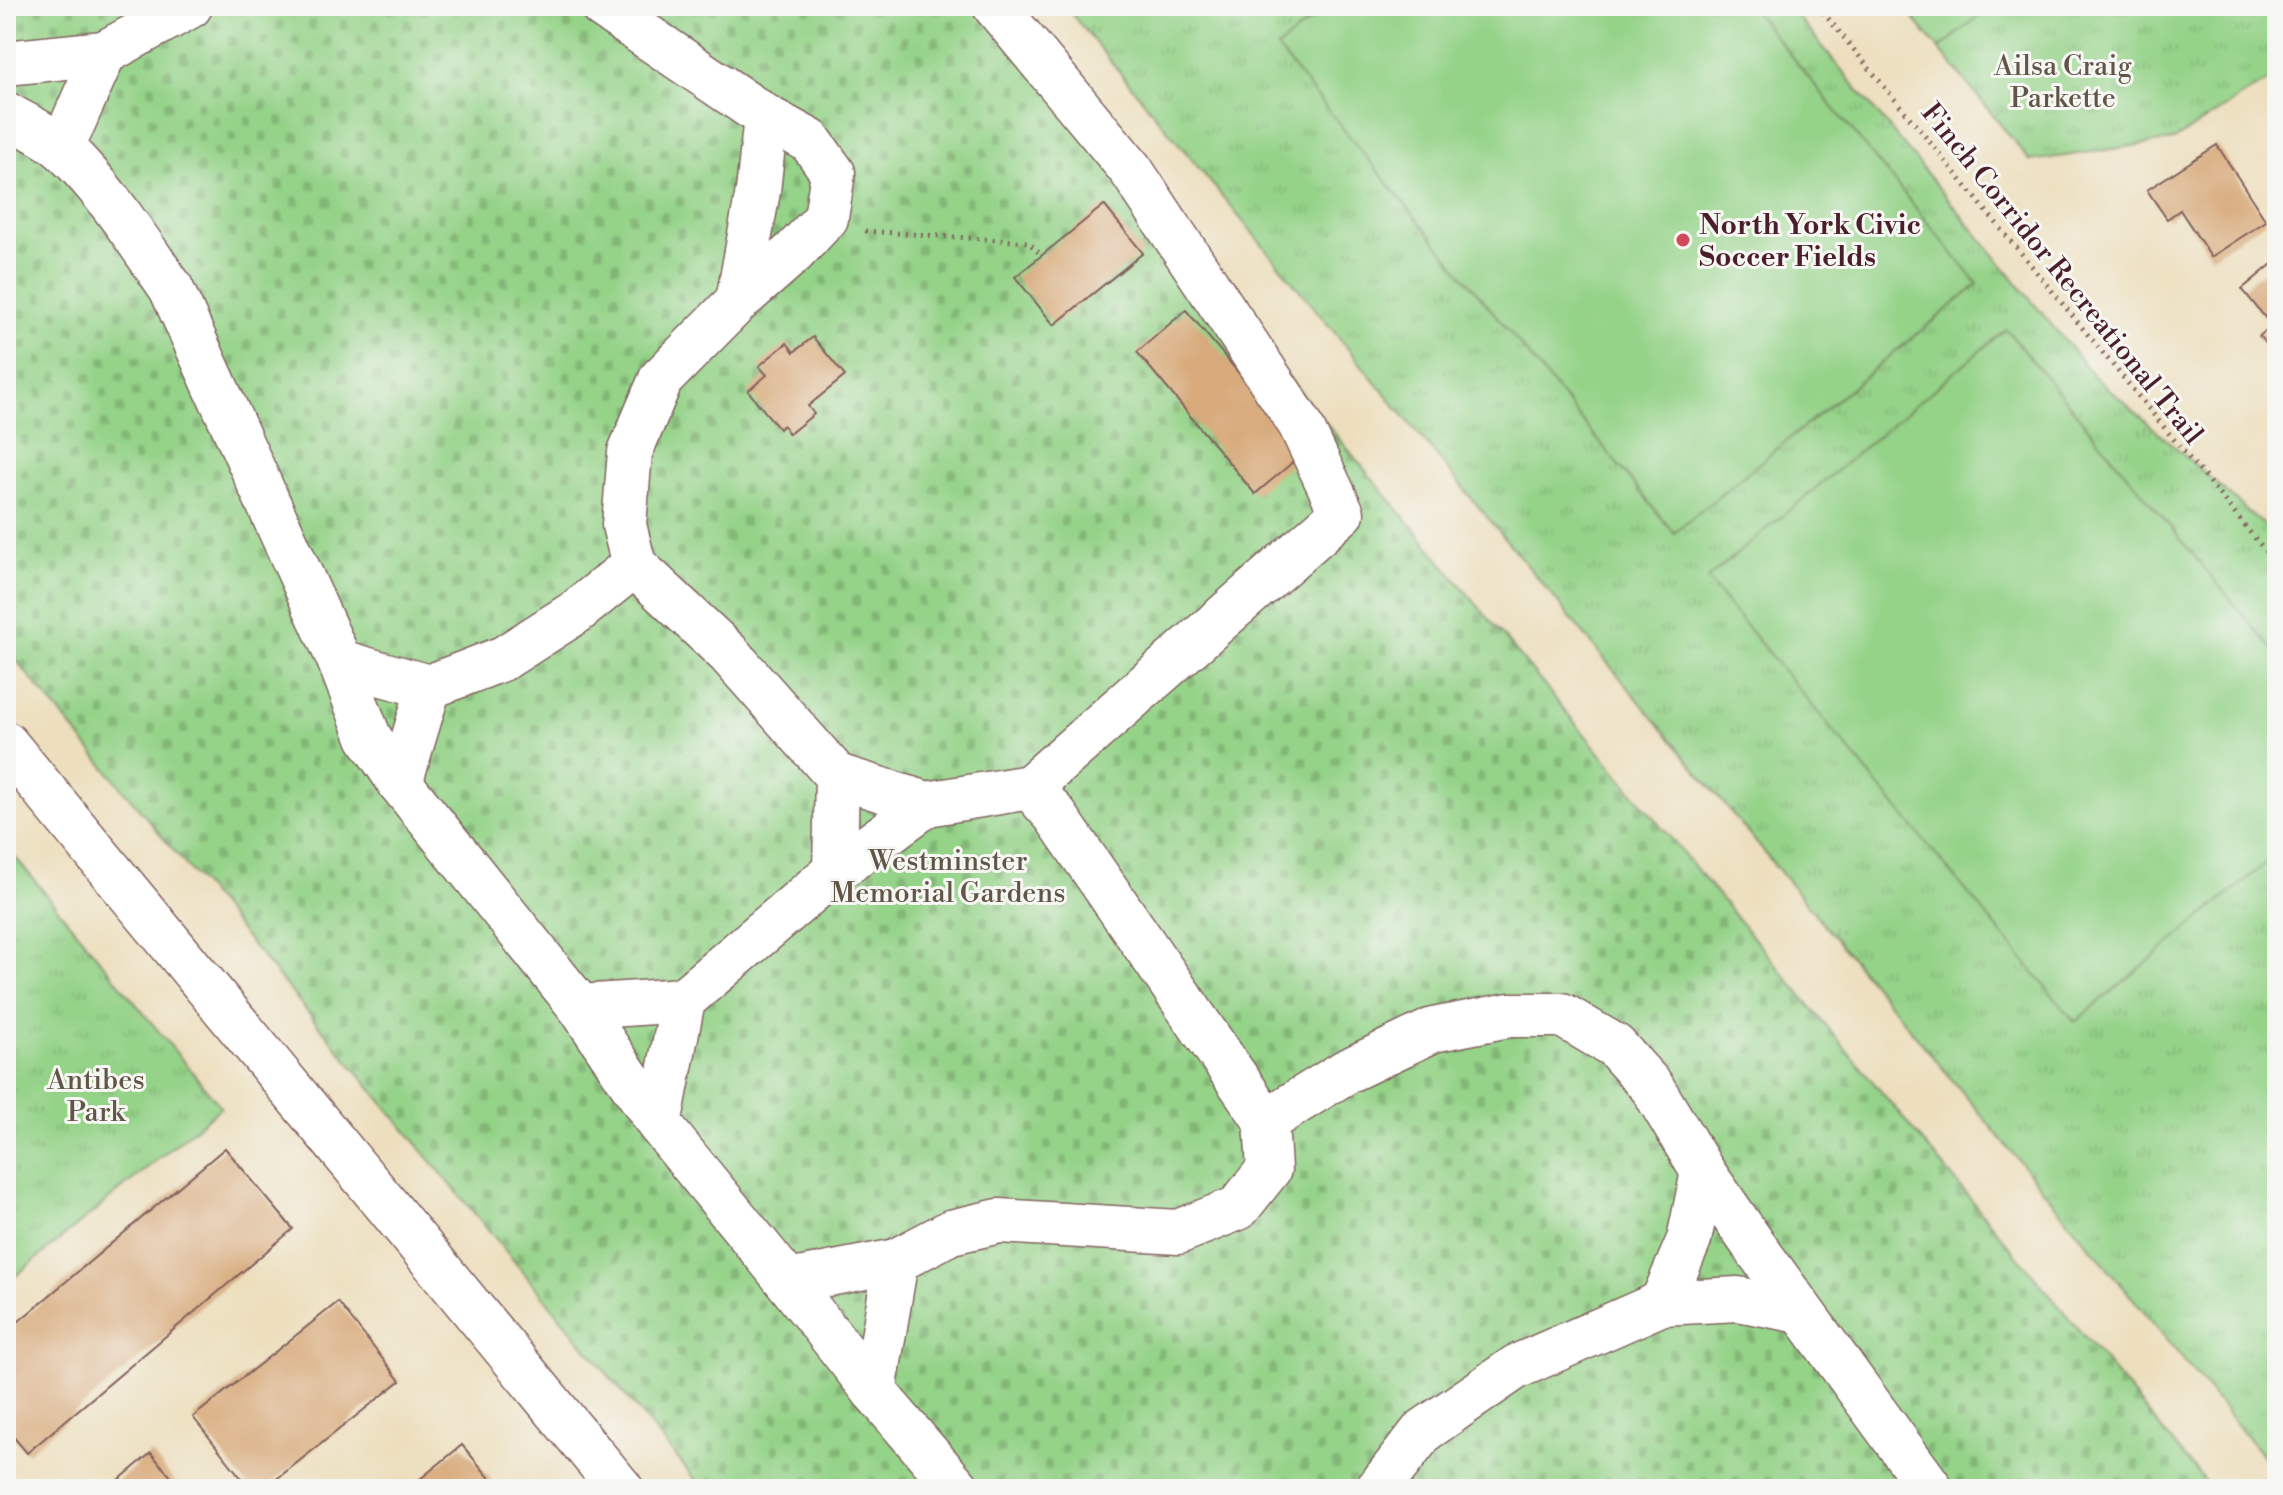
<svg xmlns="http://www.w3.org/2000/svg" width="2283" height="1495" viewBox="0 0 2283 1495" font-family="'Libre Bodoni',serif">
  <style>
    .grass { fill: url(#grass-tufts); stroke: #70795a; stroke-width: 2 }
    .cemetery { fill: url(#cemetery-stones); stroke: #70795a; stroke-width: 2 }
    .pitch { fill: #95d389; stroke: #70795a; stroke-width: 2 }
    .building { fill: #d8aa7c }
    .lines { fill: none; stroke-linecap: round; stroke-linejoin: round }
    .minor-casing { stroke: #83625e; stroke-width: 47 }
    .path { stroke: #83625e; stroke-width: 5; stroke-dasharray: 2 6; stroke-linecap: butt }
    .minor { stroke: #fff; stroke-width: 44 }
    .poi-dot { fill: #d1495b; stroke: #f6f6f2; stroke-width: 3 }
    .labels { text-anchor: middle; stroke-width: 6; stroke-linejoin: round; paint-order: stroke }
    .park-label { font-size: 28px; fill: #605547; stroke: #f6f6f2 }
    .poi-label { font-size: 28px; font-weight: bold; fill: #4a1f2b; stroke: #f6f6f2; text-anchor: start }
    .street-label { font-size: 28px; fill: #4a1f2b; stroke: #f6f6f2 }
  </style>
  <defs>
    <pattern id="grass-tufts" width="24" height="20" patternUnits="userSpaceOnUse" patternTransform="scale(2)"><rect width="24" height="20" fill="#95d389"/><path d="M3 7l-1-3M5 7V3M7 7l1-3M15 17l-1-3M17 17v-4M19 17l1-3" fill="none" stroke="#82b576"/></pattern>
    <pattern id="cemetery-stones" width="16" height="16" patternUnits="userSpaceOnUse" patternTransform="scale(2)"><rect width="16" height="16" fill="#95d389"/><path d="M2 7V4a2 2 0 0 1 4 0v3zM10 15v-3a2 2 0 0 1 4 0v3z" fill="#82b576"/></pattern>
  </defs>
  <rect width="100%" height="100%" fill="#f6f6f2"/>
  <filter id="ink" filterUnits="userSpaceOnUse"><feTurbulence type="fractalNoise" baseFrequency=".0125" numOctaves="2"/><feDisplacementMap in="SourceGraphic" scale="16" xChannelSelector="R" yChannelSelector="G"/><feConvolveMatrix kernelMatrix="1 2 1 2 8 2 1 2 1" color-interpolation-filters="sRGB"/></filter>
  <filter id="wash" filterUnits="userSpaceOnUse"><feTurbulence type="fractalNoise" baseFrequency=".006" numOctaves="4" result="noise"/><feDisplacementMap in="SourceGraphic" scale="32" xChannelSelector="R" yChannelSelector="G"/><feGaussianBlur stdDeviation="1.8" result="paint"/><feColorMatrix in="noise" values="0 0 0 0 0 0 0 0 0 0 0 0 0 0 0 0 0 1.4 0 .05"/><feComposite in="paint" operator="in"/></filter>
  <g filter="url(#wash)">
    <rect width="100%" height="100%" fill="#eddfbe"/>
    <!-- grass -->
    <g class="grass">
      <path d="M 1065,6 L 1789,6 L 2092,374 L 2277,537 L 2277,1473 Z"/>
      <path d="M 1990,6 L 2277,6 L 2277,52 L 2272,72 L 2273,79 L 2253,89 L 2174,140 L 2030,161 L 1939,49 Z"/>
      <path d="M 6,846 L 221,1107 L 6,1284 Z"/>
    </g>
    <!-- cemetery -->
    <path class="cemetery" d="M 6,6 L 980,6 L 2211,1489 L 703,1489 L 6,648 Z"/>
    <!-- pitch -->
    <g class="pitch">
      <path d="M 1328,6 L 1750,6 L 1978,284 L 1674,533 L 1277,48 Z"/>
      <path d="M 1903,6 L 1990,6 L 1939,49 Z"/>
      <path d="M 2006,329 L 2277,655 L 2277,854 L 2075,1022 L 1707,579 Z"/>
    </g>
    <g id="blocks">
      <!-- building -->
      <g class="building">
        <path d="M 2217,145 L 2266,221 L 2211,257 L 2180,210 L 2167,219 L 2147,190 Z"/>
        <path d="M 1104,205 L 1143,253 L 1054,325 L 1015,277 Z"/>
        <path d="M 2277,260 L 2277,346 L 2272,350 L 2259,336 L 2272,326 L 2242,289 Z"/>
        <path d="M 1186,310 L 1305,452 L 1255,494 L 1137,352 Z"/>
        <path d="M 813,337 L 845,376 L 808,406 L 814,414 L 789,434 L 783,425 L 779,429 L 748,391 L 767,375 L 759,366 L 787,343 L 794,352 Z"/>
        <path d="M 225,1148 L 293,1229 L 27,1453 L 6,1428 L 6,1332 Z"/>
        <path d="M 338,1302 L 400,1381 L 264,1489 L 250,1489 L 193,1417 Z"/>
        <path d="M 462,1445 L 499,1489 L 408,1489 Z"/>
        <path d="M 151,1453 L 181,1489 L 108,1489 Z"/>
      </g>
    </g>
  </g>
  <g filter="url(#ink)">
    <use href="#blocks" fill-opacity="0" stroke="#83625e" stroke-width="2"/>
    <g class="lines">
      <defs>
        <g id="minor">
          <path d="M 602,6 L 766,117 L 810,141 L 833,173 L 826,218 L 794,252 L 738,301 L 661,379 L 630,452 L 624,525 L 634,565 L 728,653 L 837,776 L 927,804 L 1030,787 L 1055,815 L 1266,1121"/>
          <path d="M 995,6 L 1131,170 L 1300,424 L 1342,513 L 1030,787"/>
          <path d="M 6,63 L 104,53"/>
          <path d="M 6,114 C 24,125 48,135 64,150 C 106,190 138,241 171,288 L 340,662 L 369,737 L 400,783 L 580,1007 L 659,1124 L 788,1282 L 874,1391 L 958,1489"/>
          <path d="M 62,148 L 104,53 L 190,6"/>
          <path d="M 738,301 L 758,191 L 766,117"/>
          <path d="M 340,662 L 429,687 L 504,658 L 576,612 L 634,565"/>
          <path d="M 6,744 L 621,1489"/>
          <path d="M 400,783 L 429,687"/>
          <path d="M 835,871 L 837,776"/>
          <path d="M 580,1007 L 683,1000"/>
          <path d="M 659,1124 L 683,1000 L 835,871 L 927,804"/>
          <path d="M 788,1282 L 896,1261 L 951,1232 L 999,1221 L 1178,1232 L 1238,1208 L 1269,1169 L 1266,1121 L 1347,1071 L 1433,1030 L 1509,1015 L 1562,1015 L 1615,1046 L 1652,1087 L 1703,1172 L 1755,1247 L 1931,1489"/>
          <path d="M 1662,1303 L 1689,1240 L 1703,1172"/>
          <path d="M 874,1391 L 896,1261"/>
          <path d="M 1378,1489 L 1423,1431 L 1516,1367 L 1662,1303 L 1738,1299 L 1800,1311"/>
        </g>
      </defs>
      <!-- minor casing -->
      <use href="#minor" class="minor-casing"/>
      <!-- path -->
      <g class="path">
        <path d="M 1818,6 L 2277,565"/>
        <path d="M 865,231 L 1028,242 L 1042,256"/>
      </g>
      <!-- minor -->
      <use href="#minor" class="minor"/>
    </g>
  </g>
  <!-- markers -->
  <circle class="poi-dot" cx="1683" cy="240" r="8"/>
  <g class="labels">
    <!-- park labels -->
    <g class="park-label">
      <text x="2063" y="75">Ailsa Craig<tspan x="2063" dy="32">Parkette</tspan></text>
      <text x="948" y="870">Westminster<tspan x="948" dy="32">Memorial Gardens</tspan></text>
      <text x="96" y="1089">Antibes<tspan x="96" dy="32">Park</tspan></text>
    </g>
    <!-- poi labels -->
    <g class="poi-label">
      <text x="1699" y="234">North York Civic<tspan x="1699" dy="32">Soccer Fields</tspan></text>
    </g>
    <!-- street labels -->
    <g class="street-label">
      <text transform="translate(2063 273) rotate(51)" y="10">Finch Corridor Recreational Trail</text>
    </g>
  </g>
  <!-- margin -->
  <rect width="2283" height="1495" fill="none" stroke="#f6f6f2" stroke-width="32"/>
</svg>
